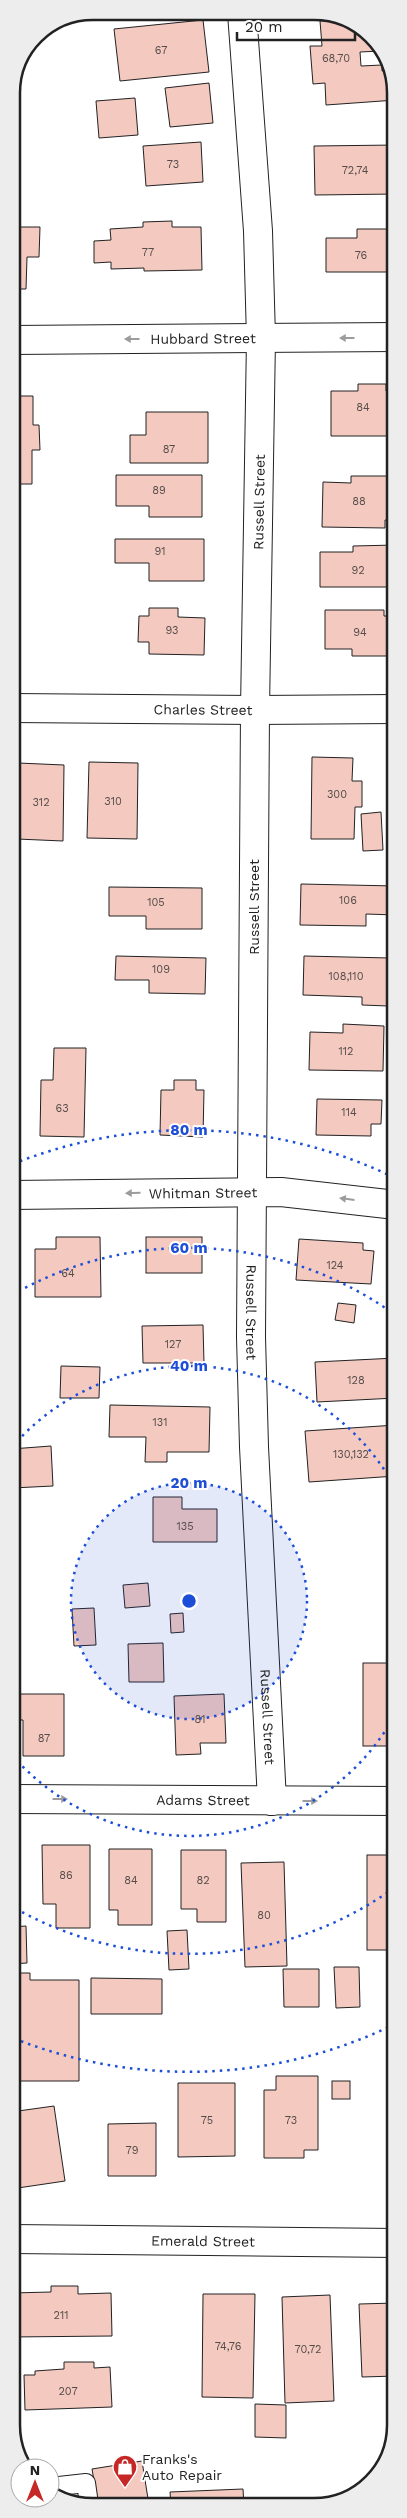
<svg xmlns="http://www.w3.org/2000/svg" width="407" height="2518" viewBox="0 0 407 2518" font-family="'Work Sans',sans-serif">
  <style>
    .building { fill: #f3c9c0; stroke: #222 }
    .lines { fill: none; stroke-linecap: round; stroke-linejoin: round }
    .lane-casing { stroke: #222; stroke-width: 20 }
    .street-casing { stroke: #222; stroke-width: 30 }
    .secondary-casing { stroke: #222; stroke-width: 30 }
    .lane { stroke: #fff; stroke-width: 18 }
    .street { stroke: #fff; stroke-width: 28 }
    .secondary { stroke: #fff; stroke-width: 28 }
    .oneway { fill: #9c9c9c }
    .ring { fill: none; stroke: #1d4ed8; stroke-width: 2.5; stroke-dasharray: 2.5 5 }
    .labels { text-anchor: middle; stroke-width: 4; stroke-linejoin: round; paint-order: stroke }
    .number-label { font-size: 11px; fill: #564c4a }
    .street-label { font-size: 14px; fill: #222; stroke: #fff }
    .poi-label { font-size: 14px; fill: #222; stroke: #fff; text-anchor: start }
    .rim { fill: none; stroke: #222; stroke-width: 2.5 }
    .centre { fill: #1d4ed8; stroke: #fff; stroke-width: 2.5 }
    .ring-label { font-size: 15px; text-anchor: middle; font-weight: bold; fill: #1d4ed8; stroke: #fff; stroke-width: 4; stroke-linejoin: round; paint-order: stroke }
  </style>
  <rect width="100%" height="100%" fill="#fff"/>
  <!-- building -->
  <g class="building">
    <path d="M 203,20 L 209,72 L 120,81 L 114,29 Z"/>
    <path d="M 344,20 L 376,39 L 380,51 L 360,52 L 361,66 L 382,65 L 382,71 L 388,70 L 396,88 L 396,100 L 326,105 L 325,83 L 313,84 L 310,46 L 322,46 L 320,21 Z"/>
    <path d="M 209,83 L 213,123 L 170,127 L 165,88 Z"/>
    <path d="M 135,98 L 138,135 L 99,138 L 96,101 Z"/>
    <path d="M 201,142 L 203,182 L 146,186 L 143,146 Z"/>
    <path d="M 396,145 L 396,194 L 315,195 L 314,146 Z"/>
    <path d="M 172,221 L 172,227 L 201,227 L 202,270 L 144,271 L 144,268 L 111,269 L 111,262 L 94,263 L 94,241 L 111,240 L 110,229 L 143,227 L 143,222 Z"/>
    <path d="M 11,227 L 40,227 L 39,257 L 27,257 L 26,289 L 11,289 Z"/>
    <path d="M 357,229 L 390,229 L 390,238 L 396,238 L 396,272 L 326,272 L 326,238 L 357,238 Z"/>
    <path d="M 358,384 L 386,384 L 386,391 L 396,391 L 396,423 L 389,423 L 389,436 L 331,436 L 331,391 L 358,391 Z"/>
    <path d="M 11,396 L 33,396 L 33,425 L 39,425 L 40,450 L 32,450 L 32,484 L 11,484 Z"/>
    <path d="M 146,412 L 208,412 L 208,463 L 130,463 L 130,435 L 146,435 Z"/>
    <path d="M 116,475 L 202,475 L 202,517 L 149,517 L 149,506 L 116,506 Z"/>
    <path d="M 351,476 L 396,476 L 396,520 L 385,520 L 385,528 L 322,527 L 323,482 L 351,483 Z"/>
    <path d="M 115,539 L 204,539 L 204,581 L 149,581 L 149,563 L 115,563 Z"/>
    <path d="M 396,545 L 396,587 L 320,587 L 320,552 L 353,552 L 353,546 Z"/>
    <path d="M 149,608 L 178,608 L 178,617 L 205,618 L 204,655 L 149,654 L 149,642 L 138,642 L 139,616 L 149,616 Z"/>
    <path d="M 325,610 L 384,610 L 384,616 L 396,616 L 396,656 L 352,656 L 352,649 L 325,649 Z"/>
    <path d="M 312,757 L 353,758 L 352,781 L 362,781 L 362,807 L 355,807 L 354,839 L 311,839 Z"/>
    <path d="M 89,762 L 138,763 L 137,839 L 87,838 Z"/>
    <path d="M 18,763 L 64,765 L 63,841 L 17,839 Z"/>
    <path d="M 381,812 L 383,850 L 363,851 L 361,814 Z"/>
    <path d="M 301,884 L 396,886 L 396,915 L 366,914 L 366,926 L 300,925 Z"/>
    <path d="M 109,887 L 202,888 L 202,929 L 146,929 L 146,916 L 109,916 Z"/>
    <path d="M 116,956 L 206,958 L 205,994 L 149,993 L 149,980 L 115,980 Z"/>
    <path d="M 304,956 L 390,958 L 388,1006 L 362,1005 L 362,997 L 303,995 Z"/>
    <path d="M 343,1024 L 384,1026 L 383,1071 L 309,1070 L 310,1032 L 343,1033 Z"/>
    <path d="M 54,1048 L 86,1048 L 84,1137 L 40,1136 L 41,1080 L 53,1080 Z"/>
    <path d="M 174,1080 L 196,1080 L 196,1090 L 204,1090 L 203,1137 L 160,1135 L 161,1090 L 174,1090 Z"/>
    <path d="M 317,1099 L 382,1100 L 381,1124 L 371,1124 L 371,1136 L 316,1135 Z"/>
    <path d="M 56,1237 L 100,1237 L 101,1297 L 35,1297 L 35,1249 L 56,1249 Z"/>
    <rect x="146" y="1237" width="56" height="36"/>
    <path d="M 299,1239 L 363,1243 L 363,1250 L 374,1251 L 371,1284 L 296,1280 Z"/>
    <path d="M 338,1303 L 356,1305 L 354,1323 L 335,1320 Z"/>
    <path d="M 203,1325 L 204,1363 L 143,1363 L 142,1326 Z"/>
    <path d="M 396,1358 L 396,1398 L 317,1402 L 315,1362 Z"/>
    <path d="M 61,1366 L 100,1367 L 99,1398 L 60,1398 Z"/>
    <path d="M 110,1405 L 210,1407 L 209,1452 L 167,1452 L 167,1462 L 145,1462 L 146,1437 L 109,1437 Z"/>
    <path d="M 396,1425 L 396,1476 L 309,1482 L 305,1431 Z"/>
    <path d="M 51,1446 L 53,1486 L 12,1488 L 11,1449 Z"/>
    <path d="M 153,1497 L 182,1497 L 182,1509 L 217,1509 L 217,1542 L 153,1542 Z"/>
    <path d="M 148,1583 L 150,1606 L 125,1608 L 123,1585 Z"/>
    <path d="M 94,1608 L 96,1645 L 74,1646 L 72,1609 Z"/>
    <path d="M 183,1613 L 184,1632 L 171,1633 L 170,1614 Z"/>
    <path d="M 163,1643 L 164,1682 L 129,1682 L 128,1644 Z"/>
    <rect x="363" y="1663" width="33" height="83"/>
    <path d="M 17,1694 L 64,1694 L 64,1756 L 23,1756 L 23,1720 L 17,1720 Z"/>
    <path d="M 224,1694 L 226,1743 L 200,1743 L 201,1754 L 176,1755 L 174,1696 Z"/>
    <path d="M 42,1845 L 90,1845 L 90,1928 L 56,1928 L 56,1904 L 43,1904 Z"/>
    <path d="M 109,1849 L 152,1849 L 152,1925 L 118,1925 L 118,1910 L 109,1910 Z"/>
    <path d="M 181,1850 L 226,1850 L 226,1922 L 197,1922 L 197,1909 L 181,1909 Z"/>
    <rect x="11" y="1852" width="8" height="33"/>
    <rect x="367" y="1855" width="29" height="95"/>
    <path d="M 284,1862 L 287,1966 L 245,1967 L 241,1863 Z"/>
    <path d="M 26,1926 L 27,1963 L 11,1964 L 11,1927 Z"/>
    <path d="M 187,1930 L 189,1969 L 169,1970 L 167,1931 Z"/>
    <path d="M 334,1967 L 359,1967 L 360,2007 L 336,2008 Z"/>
    <path d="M 283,1969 L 319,1969 L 319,2007 L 284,2007 Z"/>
    <path d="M 11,1973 L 30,1973 L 30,1980 L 79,1980 L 79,2081 L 11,2081 Z"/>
    <path d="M 91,1978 L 162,1979 L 162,2014 L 91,2014 Z"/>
    <path d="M 276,2076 L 318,2076 L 318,2150 L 304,2150 L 304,2158 L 264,2158 L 264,2090 L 276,2090 Z"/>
    <rect x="332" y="2081" width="18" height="18"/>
    <path d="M 178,2083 L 235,2083 L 235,2156 L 178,2157 Z"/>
    <rect x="387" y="2095" width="9" height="85"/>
    <path d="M 54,2106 L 65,2181 L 11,2189 L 11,2112 Z"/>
    <path d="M 156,2123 L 156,2176 L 108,2176 L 108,2124 Z"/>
    <path d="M 51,2286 L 78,2286 L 78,2294 L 111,2293 L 112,2336 L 11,2337 L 11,2293 L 51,2292 Z"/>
    <path d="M 203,2294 L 255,2294 L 253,2398 L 202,2397 Z"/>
    <path d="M 330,2295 L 334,2401 L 285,2403 L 282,2297 Z"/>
    <path d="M 396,2303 L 396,2376 L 362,2377 L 359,2304 Z"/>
    <path d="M 64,2362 L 94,2362 L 94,2368 L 110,2367 L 112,2407 L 25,2410 L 24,2375 L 35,2375 L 35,2371 L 64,2369 Z"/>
    <path d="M 255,2404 L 286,2405 L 286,2438 L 255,2437 Z"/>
    <path d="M 142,2461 L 149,2505 L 98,2504 L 92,2469 Z"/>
    <path d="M 243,2489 L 244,2506 L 171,2505 L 170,2492 Z"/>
  </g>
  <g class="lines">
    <defs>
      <path id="lane" d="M 50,2487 L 86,2483 L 89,2504"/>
      <g id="street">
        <path id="s1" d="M 242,13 L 258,231 L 261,338 L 255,710 L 251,1337 L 254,1447 L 272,1801"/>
        <path id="s2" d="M 11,340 L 396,337"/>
        <path id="s3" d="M 11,1195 L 281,1192 L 396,1205"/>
        <path id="s4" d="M 11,1799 L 396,1801"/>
        <path id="s5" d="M 11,2239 L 396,2243"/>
      </g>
      <g id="secondary">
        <path id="s6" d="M 11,708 L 255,710 L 396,709"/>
      </g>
    </defs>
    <!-- lane casing -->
    <use href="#lane" class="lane-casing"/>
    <!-- street casing -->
    <use href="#street" class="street-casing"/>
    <!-- secondary casing -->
    <use href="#secondary" class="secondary-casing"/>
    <!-- lane -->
    <use href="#lane" class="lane"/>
    <!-- street -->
    <use href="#street" class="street"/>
    <!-- secondary -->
    <use href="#secondary" class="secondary"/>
  </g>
  <!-- one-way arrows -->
  <defs><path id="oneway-solid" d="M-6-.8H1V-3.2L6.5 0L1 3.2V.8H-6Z" transform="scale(1.25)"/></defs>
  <g class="oneway">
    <use href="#oneway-solid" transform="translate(347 338) rotate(180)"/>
    <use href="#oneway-solid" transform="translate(132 339) rotate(180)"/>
    <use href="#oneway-solid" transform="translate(133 1193) rotate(179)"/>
    <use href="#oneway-solid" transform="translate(347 1199) rotate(-173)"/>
    <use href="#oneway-solid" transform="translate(60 1799)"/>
    <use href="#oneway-solid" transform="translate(310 1801)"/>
  </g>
  <!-- distance rings -->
  <circle cx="189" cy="1601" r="118" fill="#1d4ed8" fill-opacity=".12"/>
  <g class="ring">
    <circle cx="189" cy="1601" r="118"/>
    <path d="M396 1713A235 235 0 0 1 12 1755M12 1447A235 235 0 0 1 396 1489"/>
    <path d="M394 1888A353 353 0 0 1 13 1907M12 1295A353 353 0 0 1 394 1314"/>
    <path d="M395 2024A471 471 0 0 1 13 2038M13 1164A471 471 0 0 1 395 1178"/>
  </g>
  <!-- icons -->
  <defs>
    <symbol id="shop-pin" viewBox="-11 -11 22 30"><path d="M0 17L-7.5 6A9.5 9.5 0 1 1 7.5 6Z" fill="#c62828" stroke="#fff"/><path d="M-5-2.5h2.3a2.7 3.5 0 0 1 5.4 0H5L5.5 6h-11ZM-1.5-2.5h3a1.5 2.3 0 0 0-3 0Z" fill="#fff"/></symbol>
  </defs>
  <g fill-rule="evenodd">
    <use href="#shop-pin" x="111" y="2453" width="28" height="38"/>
  </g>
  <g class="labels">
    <!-- number labels -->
    <g class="number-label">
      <text x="161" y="54">67</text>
      <text x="336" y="62">68,70</text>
      <text x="173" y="168">73</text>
      <text x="355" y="174">72,74</text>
      <text x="148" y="256">77</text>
      <text x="361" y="259">76</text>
      <text x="363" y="411">84</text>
      <text x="169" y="453">87</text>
      <text x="159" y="494">89</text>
      <text x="359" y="505">88</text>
      <text x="160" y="555">91</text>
      <text x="358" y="574">92</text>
      <text x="172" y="634">93</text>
      <text x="360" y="636">94</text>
      <text x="337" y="798">300</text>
      <text x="113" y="805">310</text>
      <text x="41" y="806">312</text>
      <text x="348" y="904">106</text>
      <text x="156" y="906">105</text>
      <text x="161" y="973">109</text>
      <text x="346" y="980">108,110</text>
      <text x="346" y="1055">112</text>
      <text x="62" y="1112">63</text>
      <text x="349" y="1116">114</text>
      <text x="335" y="1269">124</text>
      <text x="68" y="1277">64</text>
      <text x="173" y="1348">127</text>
      <text x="356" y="1384">128</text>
      <text x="160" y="1426">131</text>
      <text x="351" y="1458">130,132</text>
      <text x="185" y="1530">135</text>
      <text x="200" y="1723">81</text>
      <text x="44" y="1742">87</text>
      <text x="66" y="1879">86</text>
      <text x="131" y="1884">84</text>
      <text x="203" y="1884">82</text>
      <text x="264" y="1919">80</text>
      <text x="207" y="2124">75</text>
      <text x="291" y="2124">73</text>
      <text x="132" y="2154">79</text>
      <text x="61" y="2319">211</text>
      <text x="228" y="2350">74,76</text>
      <text x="308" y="2353">70,72</text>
      <text x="68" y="2395">207</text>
    </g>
    <!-- street labels -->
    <g class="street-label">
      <text dy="5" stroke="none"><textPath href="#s2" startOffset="192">Hubbard Street</textPath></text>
      <text transform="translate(259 502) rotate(-89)" y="5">Russell Street</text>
      <text dy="5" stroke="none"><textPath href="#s6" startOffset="192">Charles Street</textPath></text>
      <text transform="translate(254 907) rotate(-90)" y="5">Russell Street</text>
      <text dy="5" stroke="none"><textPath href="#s3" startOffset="192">Whitman Street</textPath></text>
      <text dy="5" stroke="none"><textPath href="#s1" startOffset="1300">Russell Street</textPath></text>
      <text dy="5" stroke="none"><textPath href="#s1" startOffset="1705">Russell Street</textPath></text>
      <text dy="5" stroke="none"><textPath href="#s4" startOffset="192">Adams Street</textPath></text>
      <text dy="5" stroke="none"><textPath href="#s5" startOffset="192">Emerald Street</textPath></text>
    </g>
    <!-- poi labels -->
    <g class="poi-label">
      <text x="142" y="2464">Franks's<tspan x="142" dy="16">Auto Repair</tspan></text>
    </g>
  </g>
  <!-- crop -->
  <path d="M0 0H407V2518H0ZM93 20H314A73 73 0 0 1 387 93V2425A73 73 0 0 1 314 2498H93A73 73 0 0 1 20 2425V93A73 73 0 0 1 93 20Z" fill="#ededed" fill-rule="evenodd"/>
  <path class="rim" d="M93 20H314A73 73 0 0 1 387 93V2425A73 73 0 0 1 314 2498H93A73 73 0 0 1 20 2425V93A73 73 0 0 1 93 20Z"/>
  <circle cx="189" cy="1601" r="8" class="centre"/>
  <g class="ring-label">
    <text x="189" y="1135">80 m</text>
    <text x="189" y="1253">60 m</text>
    <text x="189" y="1371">40 m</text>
    <text x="189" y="1488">20 m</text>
  </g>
  <!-- north arrow -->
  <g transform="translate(35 2483)"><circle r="24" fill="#ffffff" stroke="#a7a7a7"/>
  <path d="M0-4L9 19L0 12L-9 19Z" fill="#c62828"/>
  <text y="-8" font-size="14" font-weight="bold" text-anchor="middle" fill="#222222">N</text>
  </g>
  <!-- scale -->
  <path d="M237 32v8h118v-8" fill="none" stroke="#222222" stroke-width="2.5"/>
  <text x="245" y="32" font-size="15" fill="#222222" stroke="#ffffff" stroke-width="4" paint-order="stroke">20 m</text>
</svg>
